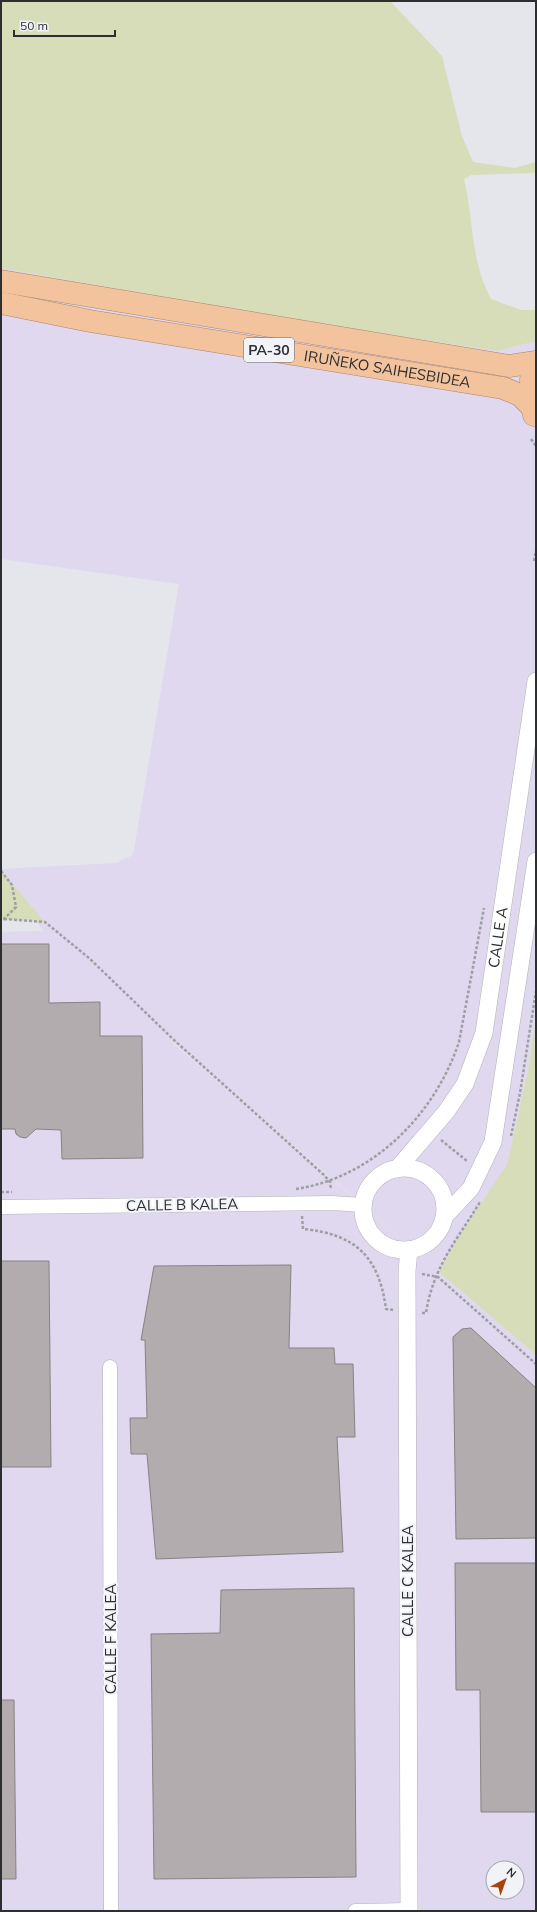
<svg xmlns="http://www.w3.org/2000/svg" width="537" height="1912" viewBox="0 0 537 1912" font-family="Mulish,sans-serif">
  <style>
    .industrial { fill: #dfd8ee; fill-rule: evenodd }
    .green { fill: #d7ddb9 }
    .building { fill: #b2acae; stroke: #878284 }
    .lines { fill: none; stroke-linecap: round; stroke-linejoin: round }
    .minor-casing { stroke: #b0b2b7; stroke-width: 15 }
    .tertiary-casing { stroke: #b0b2b7; stroke-width: 18 }
    .trunk-casing { stroke: #ac8568; stroke-width: 23 }
    .path { stroke: #9d9fa3; stroke-width: 2.5; stroke-dasharray: 3 2; stroke-linecap: butt }
    .minor { stroke: #fff; stroke-width: 14 }
    .tertiary { stroke: #fff; stroke-width: 17 }
    .trunk { stroke: #f3c39e; stroke-width: 22 }
    .labels { text-anchor: middle; stroke-width: 4; stroke-linejoin: round; paint-order: stroke }
    .shield { fill: #f1f3f9; stroke: #68696c; stroke-width: 1 }
    .shield-label { font-size: 14px; font-weight: bold; fill: #2d2e30 }
    .street-label { font-size: 15px; fill: #2d2e30; stroke: #f1f3f9 }
  </style>
  <rect width="100%" height="100%" fill="#e4e6eb"/>
  <!-- industrial -->
  <path class="industrial" d="M 1,268 L 272,317 L 498,351 L 536,341 L 536,1013 L 528,1071 L 507,1164 L 458,1238 L 439,1272 L 536,1355 L 536,1911 L 1,1911 L 1,932 L 43,931 L 1,869 L 116,863 L 133,855 L 179,584 L 1,559 ZM 170,1040 L 363,1205 L 409,1245 L 170,1041 ZM 493,1868 L 517,1868 L 517,1892 L 493,1892 Z"/>
  <!-- green -->
  <g class="green">
    <path d="M 1,1 L 390,1 L 442,56 L 462,136 L 473,162 L 515,168 L 536,162 L 536,172 L 532,173 L 471,175 L 464,179 C 474,221 470,259 491,299 L 521,310 L 536,310 L 536,341 L 498,351 L 272,317 L 1,268 Z"/>
    <path d="M 1,871 L 45,922 L 1,919 Z"/>
    <path d="M 536,1016 L 536,1355 L 439,1272 L 458,1238 L 507,1164 L 528,1071 Z"/>
  </g>
  <!-- building -->
  <g class="building">
    <path d="M 1,944 L 49,944 L 49,1003 L 100,1002 L 100,1036 L 142,1036 L 143,1158 L 62,1159 L 61,1130 L 36,1129 L 26,1138 L 20,1137 L 16,1134 L 15,1129 L 1,1129 Z"/>
    <path d="M 1,1261 L 49,1261 L 51,1467 L 1,1467 Z"/>
    <path d="M 291,1265 L 289,1348 L 334,1348 L 335,1364 L 353,1364 L 355,1437 L 337,1437 L 343,1552 L 156,1559 L 147,1454 L 131,1454 L 130,1418 L 147,1418 L 145,1340 L 141,1340 L 154,1266 Z"/>
    <path d="M 471,1328 L 536,1388 L 536,1538 L 456,1539 L 453,1337 L 462,1329 Z"/>
    <path d="M 455,1563 L 536,1563 L 536,1812 L 481,1812 L 480,1690 L 456,1690 Z"/>
    <path d="M 354,1588 L 356,1877 L 154,1879 L 151,1634 L 220,1633 L 221,1590 Z"/>
    <path d="M 1,1700 L 14,1700 L 16,1879 L 1,1879 Z"/>
  </g>
  <g class="lines">
    <defs>
      <g id="minor">
        <path d="M 1,1207 L 332,1203 L 363,1205"/>
        <path d="M 110,1367 L 111,1911"/>
        <path d="M 355,1911 L 409,1910"/>
      </g>
      <g id="tertiary">
        <circle cx="404" cy="1209" r="41"/>
        <path id="s1" d="M 397,1169 L 446,1112 L 465,1084 L 484,1033 L 536,681"/>
        <path d="M 445,1216 L 471,1188 L 493,1142 L 536,861"/>
        <path d="M 409,1911 L 407,1271 L 409,1250"/>
      </g>
      <g id="trunk">
        <path d="M 1,281 L 509,366 L 536,362"/>
        <path id="s2" d="M 1,303 L 90,321 L 503,388 L 520,395 L 532,407"/>
        <path d="M 534,415 L 532,407 L 531,379 L 536,370"/>
      </g>
    </defs>
    <!-- minor casing -->
    <use href="#minor" class="minor-casing"/>
    <!-- tertiary casing -->
    <use href="#tertiary" class="tertiary-casing"/>
    <!-- trunk casing -->
    <use href="#trunk" class="trunk-casing"/>
    <!-- path -->
    <g class="path">
      <path d="M 531,439 L 536,446"/>
      <path d="M 534,561 L 536,550"/>
      <path d="M 1,871 L 12,885 L 16,907 L 4,919 L 1,919"/>
      <path d="M 4,919 L 45,922 L 89,958 L 174,1040 L 324,1175 L 330,1182 L 331,1189"/>
      <path d="M 511,1136 L 520,1093 L 536,991"/>
      <path d="M 441,1140 L 467,1161"/>
      <path d="M 296,1189 C 374,1177 435,1114 459,1042 L 484,908"/>
      <path d="M 1,1192 L 12,1192"/>
      <path d="M 302,1216 L 303,1229 C 356,1234 379,1257 386,1309 L 393,1310"/>
      <path d="M 422,1274 L 438,1277 L 536,1364"/>
      <path d="M 422,1313 L 426,1313 C 433,1267 457,1240 480,1202"/>
    </g>
    <!-- minor -->
    <use href="#minor" class="minor"/>
    <!-- tertiary -->
    <use href="#tertiary" class="tertiary"/>
    <!-- trunk -->
    <use href="#trunk" class="trunk"/>
  </g>
  <g class="labels">
    <!-- shield labels -->
    <rect class="shield" x="244" y="338" width="50" height="24" rx="3"/>
    <g class="shield-label">
      <text x="269" y="355">PA-30</text>
    </g>
    <!-- street labels -->
    <g class="street-label">
      <text dy="5" stroke="none"><textPath href="#s2" startOffset="392">IRUÑEKO SAIHESBIDEA</textPath></text>
      <text dy="5" stroke="none"><textPath href="#s1" startOffset="260">CALLE A</textPath></text>
      <text transform="translate(182 1205) rotate(-1)" y="5">CALLE B KALEA</text>
      <text transform="translate(408 1581) rotate(-90)" y="5">CALLE C KALEA</text>
      <text transform="translate(111 1639) rotate(-90)" y="5">CALLE F KALEA</text>
    </g>
  </g>
  <!-- border -->
  <rect width="537" height="1912" fill="none" stroke="#2d2e30" stroke-width="4"/>
  <!-- north arrow -->
  <g transform="translate(505 1880) rotate(41)"><circle r="19" fill="#f1f3f9" stroke="#a3a4a9"/>
  <path d="M0-3L7 15L0 10L-7 15Z" fill="#a8440e"/>
  <text y="-6" font-size="11" font-weight="bold" text-anchor="middle" fill="#2d2e30">N</text>
  </g>
  <!-- scale -->
  <path d="M14 30v6h101v-6" fill="none" stroke="#2d2e30" stroke-width="2"/>
  <text x="20" y="30" font-size="12" fill="#2d2e30" stroke="#f1f3f9" stroke-width="3" paint-order="stroke">50 m</text>
</svg>
